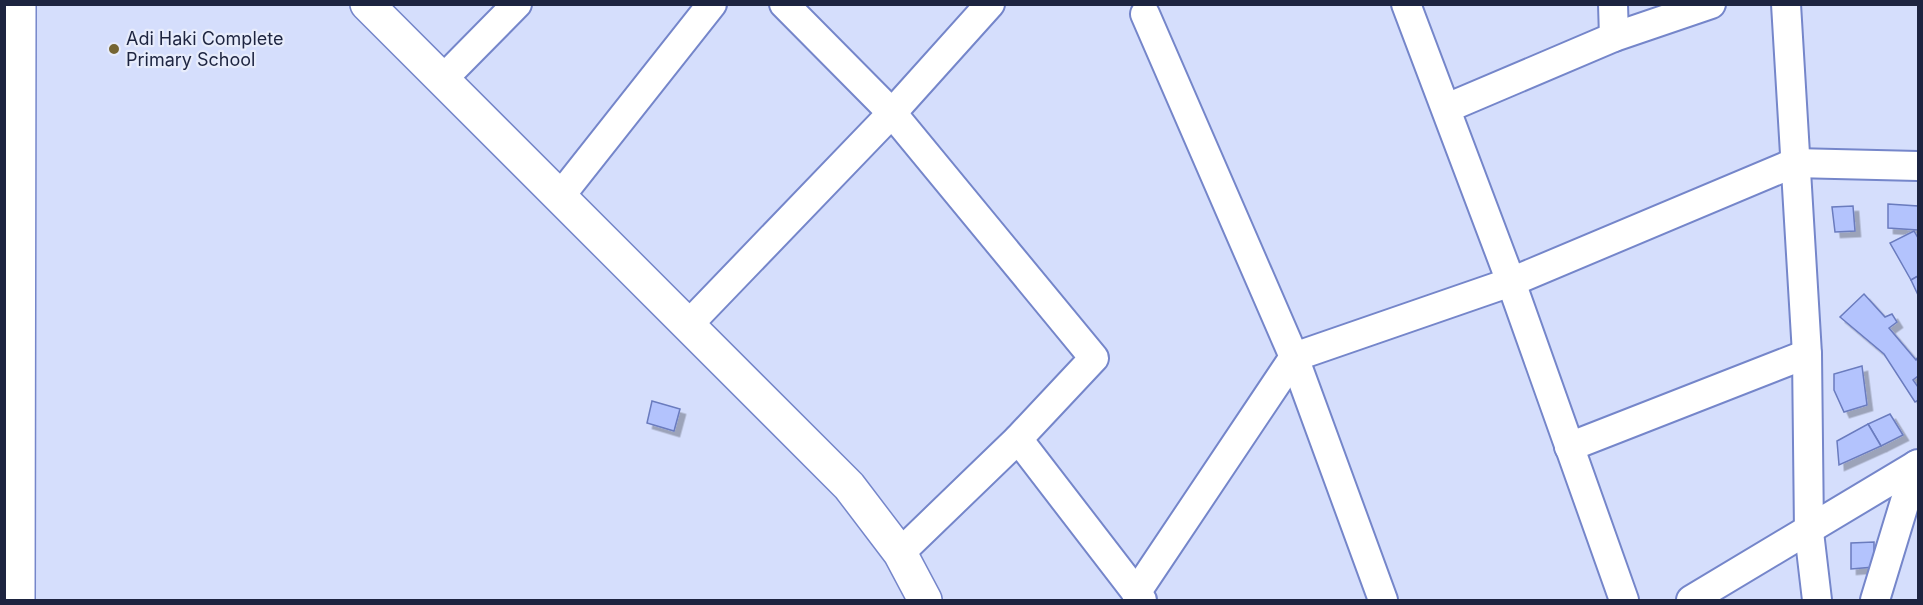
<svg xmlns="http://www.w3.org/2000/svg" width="1923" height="605" viewBox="0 0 1923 605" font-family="Inter,sans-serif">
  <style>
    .building { fill: #b3c3fd; stroke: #6a7bbe; stroke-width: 1.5; filter: url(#shadow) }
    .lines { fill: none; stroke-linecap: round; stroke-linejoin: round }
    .street-casing { stroke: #7586ca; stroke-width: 32 }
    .secondary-casing { stroke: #7586ca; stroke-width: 36 }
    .street { stroke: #fff; stroke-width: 28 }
    .secondary { stroke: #fff; stroke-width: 33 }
    .poi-dot { fill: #756533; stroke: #e7ecfb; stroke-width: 2 }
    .labels { text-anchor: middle; stroke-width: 4.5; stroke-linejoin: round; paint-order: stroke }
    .poi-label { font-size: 18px; fill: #1d2440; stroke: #e7ecfb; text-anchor: start }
  </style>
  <defs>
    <filter id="shadow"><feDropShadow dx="5.5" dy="5.5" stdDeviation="0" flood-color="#0004"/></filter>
  </defs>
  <rect width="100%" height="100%" fill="#d5defc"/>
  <!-- building -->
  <g class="building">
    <path d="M 1888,204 L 1918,206 L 1918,230 L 1888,228 Z"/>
    <path d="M 1853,206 L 1855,231 L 1835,232 L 1832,207 Z"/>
    <path d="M 1914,231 L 1918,238 L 1918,276 L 1911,280 L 1890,243 Z"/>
    <path d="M 1918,276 L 1918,295 L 1911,280 Z"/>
    <path d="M 1864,294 L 1885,317 L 1892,314 L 1897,322 L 1889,328 L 1916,360 L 1918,357 L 1918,376 L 1913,380 L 1918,387 L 1918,400 L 1915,402 L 1884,354 L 1840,317 Z"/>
    <path d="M 1862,366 L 1867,405 L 1844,412 L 1834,390 L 1834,374 Z"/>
    <path d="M 652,401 L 680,409 L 674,431 L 647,423 Z"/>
    <path d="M 1890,414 L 1903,435 L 1881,446 L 1868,424 Z"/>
    <path d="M 1868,424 L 1881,446 L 1839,465 L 1837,441 Z"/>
    <path d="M 1874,542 L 1874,567 L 1851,569 L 1851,543 Z"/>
  </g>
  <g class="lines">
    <defs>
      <g id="street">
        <path d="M 784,4 L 892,113 L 1094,358 L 1018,439 L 900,553"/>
        <path d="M 1406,4 L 1511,282 L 1624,600"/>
        <path d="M 1613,4 L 1614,37"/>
        <path d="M 1786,4 L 1807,354 L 1809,532 L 1817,600"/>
        <path d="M 1145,14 L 1294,357 L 1383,600"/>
        <path d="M 443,79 L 517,4"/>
        <path d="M 1447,108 L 1614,37 L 1711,4"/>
        <path d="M 561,195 L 712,4"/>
        <path d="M 689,324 L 892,113 L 990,4"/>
        <path d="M 1018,439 L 1142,600"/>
        <path d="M 1569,447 L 1807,354"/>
        <path d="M 1136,593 L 1294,357 L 1511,282 L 1794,163 L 1918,166"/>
        <path d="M 1691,600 L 1918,464"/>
        <path d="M 1875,600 L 1916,465"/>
      </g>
      <g id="secondary">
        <path d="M 367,4 L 849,486 L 900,553 L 925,600"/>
        <path d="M 18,600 L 19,4"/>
      </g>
    </defs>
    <!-- street casing -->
    <use href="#street" class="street-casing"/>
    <!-- secondary casing -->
    <use href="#secondary" class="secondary-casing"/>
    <!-- street -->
    <use href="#street" class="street"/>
    <!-- secondary -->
    <use href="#secondary" class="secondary"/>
  </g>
  <!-- markers -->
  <circle class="poi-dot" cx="114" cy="49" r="6"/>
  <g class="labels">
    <!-- poi labels -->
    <g class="poi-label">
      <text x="126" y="45">Adi Haki Complete<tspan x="126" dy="21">Primary School</tspan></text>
    </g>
  </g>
  <!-- border -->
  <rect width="1923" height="605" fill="none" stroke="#1d2440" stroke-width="12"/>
</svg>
